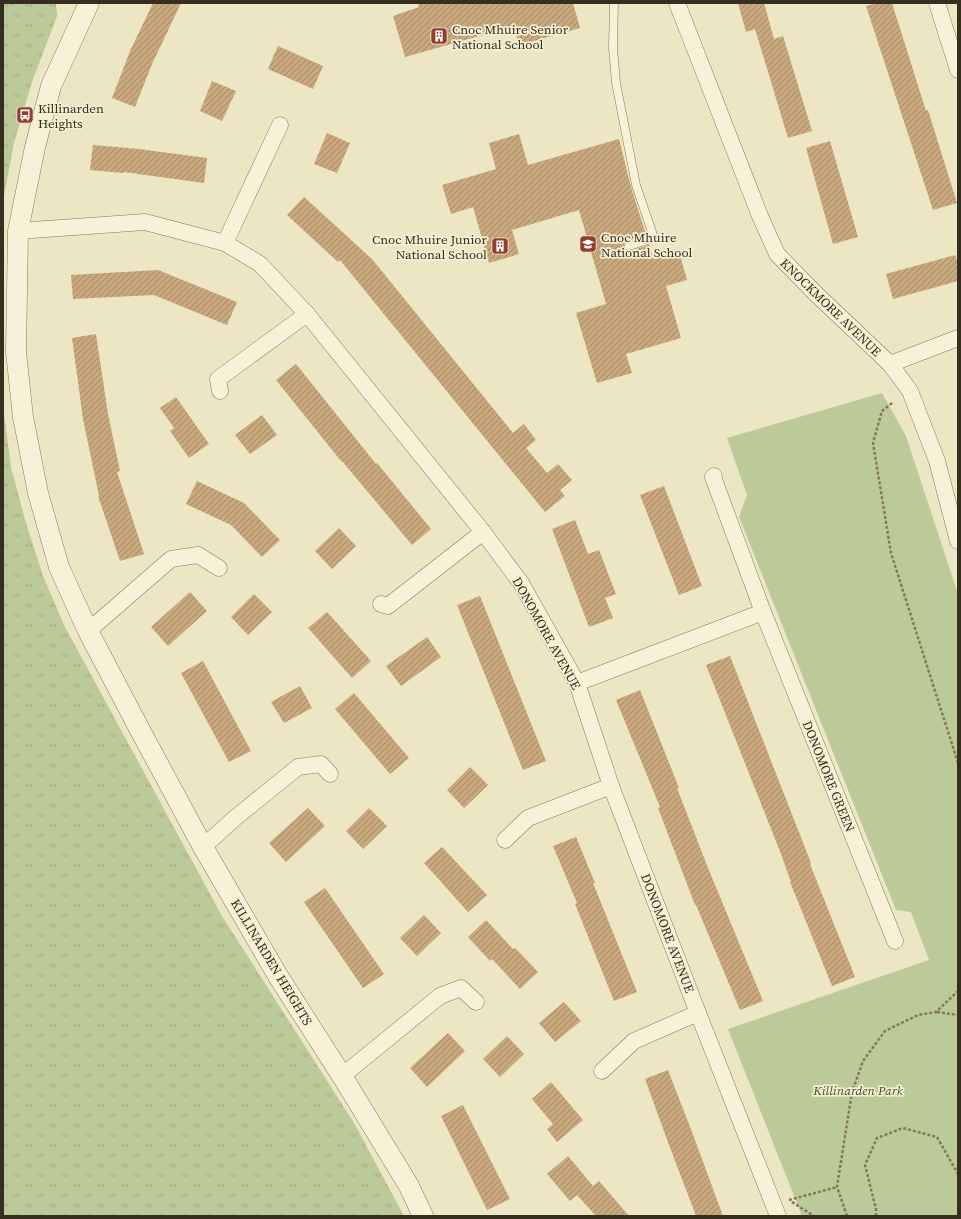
<svg xmlns="http://www.w3.org/2000/svg" width="961" height="1219" viewBox="0 0 961 1219" font-family="'Source Serif 4',serif">
  <style>
    .grass { fill: url(#grass-tufts) }
    .green { fill: #bcc999 }
    .building { fill: url(#building-hatch) }
    .lines { fill: none; stroke-linecap: round; stroke-linejoin: round }
    .service-casing { stroke: #85785b; stroke-width: 9 }
    .minor-casing { stroke: #85785b; stroke-width: 17 }
    .tertiary-casing { stroke: #85785b; stroke-width: 21 }
    .path { stroke: #85785b; stroke-width: 2.5; stroke-dasharray: 3 2; stroke-linecap: butt }
    .service { stroke: #f7f2d7; stroke-width: 8 }
    .minor { stroke: #f7f2d7; stroke-width: 16 }
    .tertiary { stroke: #f7f2d7; stroke-width: 20 }
    .labels { text-anchor: middle; stroke-width: 3.5; stroke-linejoin: round; paint-order: stroke }
    .poi-label { font-size: 13px; fill: #362e1f; stroke: #f4efd3; text-anchor: start }
    .street-label { font-size: 13px; fill: #362e1f; stroke: #f4efd3 }
    .park-label { font-size: 13px; font-style: italic; fill: #405226; stroke: #f4efd3 }
  </style>
  <defs>
    <pattern id="grass-tufts" width="24" height="20" patternUnits="userSpaceOnUse"><rect width="24" height="20" fill="#bcc999"/><path d="M3 7l-1-3M5 7V3M7 7l1-3M15 17l-1-3M17 17v-4M19 17l1-3" fill="none" stroke="#a2ad83"/></pattern>
    <pattern id="building-hatch" width="6" height="6" patternUnits="userSpaceOnUse"><rect width="6" height="6" fill="#c8a87c"/><path d="M-1 1l2-2M0 6l6-6M5 7l2-2" fill="none" stroke="#a38965"/></pattern>
  </defs>
  <rect width="100%" height="100%" fill="#ece6c4"/>
  <!-- grass -->
  <g class="grass">
    <path d="M 3,3 L 56,3 L 57,16 L 32,82 L 14,143 L 3,201 Z"/>
    <path d="M 3,406 L 11,467 L 26,523 L 43,576 L 64,625 L 222,916 L 354,1123 L 404,1216 L 3,1216 Z"/>
  </g>
  <!-- green -->
  <path class="green" d="M 882,393 L 906,436 L 958,594 L 958,1216 L 802,1216 L 728,1029 L 929,960 L 911,912 L 896,910 L 739,517 L 747,495 L 727,438 Z"/>
  <!-- building -->
  <g class="building">
    <path d="M 153,3 L 181,3 L 152,64 L 135,107 L 112,98 L 130,51 Z"/>
    <path d="M 418,3 L 573,3 L 580,28 L 519,45 L 514,26 L 405,57 L 393,16 L 419,7 Z"/>
    <path d="M 738,3 L 764,3 L 774,39 L 783,36 L 812,131 L 788,138 L 755,29 L 746,32 Z"/>
    <path d="M 876,3 L 892,3 L 926,111 L 928,110 L 957,203 L 933,210 L 866,6 Z"/>
    <path d="M 278,46 L 323,66 L 313,89 L 268,69 Z"/>
    <path d="M 212,81 L 236,91 L 222,121 L 200,111 Z"/>
    <path d="M 327,133 L 350,143 L 337,173 L 314,164 Z"/>
    <path d="M 519,134 L 528,165 L 619,139 L 631,187 L 646,235 L 627,241 L 624,244 L 624,248 L 627,251 L 630,251 L 649,245 L 653,259 L 679,252 L 687,280 L 666,286 L 681,338 L 626,354 L 632,373 L 597,383 L 576,313 L 606,304 L 579,210 L 512,230 L 519,254 L 489,263 L 473,207 L 451,214 L 442,185 L 496,169 L 489,143 Z"/>
    <path d="M 830,141 L 858,237 L 833,244 L 806,148 Z"/>
    <path d="M 93,145 L 139,149 L 207,158 L 204,183 L 124,172 L 123,173 L 90,170 Z"/>
    <path d="M 304,197 L 372,259 L 513,433 L 524,424 L 536,440 L 526,448 L 547,473 L 558,464 L 572,480 L 560,490 L 565,496 L 545,512 L 340,260 L 338,262 L 287,215 Z"/>
    <path d="M 955,255 L 958,265 L 958,281 L 893,299 L 886,274 Z"/>
    <path d="M 158,270 L 237,302 L 227,325 L 154,295 L 73,299 L 71,275 Z"/>
    <path d="M 96,334 L 108,414 L 120,471 L 117,472 L 144,554 L 120,561 L 98,496 L 99,496 L 83,419 L 72,338 Z"/>
    <path d="M 296,364 L 376,464 L 377,463 L 431,529 L 412,545 L 342,461 L 341,461 L 276,380 Z"/>
    <path d="M 176,397 L 209,444 L 189,458 L 170,431 L 174,428 L 160,408 Z"/>
    <path d="M 262,415 L 277,435 L 250,454 L 235,435 Z"/>
    <path d="M 197,481 L 244,503 L 280,540 L 262,557 L 231,525 L 186,504 Z"/>
    <path d="M 664,486 L 702,586 L 679,595 L 640,495 Z"/>
    <path d="M 575,520 L 588,554 L 599,550 L 616,594 L 605,598 L 613,618 L 589,627 L 552,529 Z"/>
    <path d="M 339,528 L 356,546 L 332,569 L 315,551 Z"/>
    <path d="M 190,592 L 207,611 L 168,646 L 151,627 Z"/>
    <path d="M 254,594 L 272,612 L 248,635 L 231,617 Z"/>
    <path d="M 480,596 L 546,761 L 523,770 L 457,605 Z"/>
    <path d="M 327,612 L 371,661 L 352,678 L 308,628 Z"/>
    <path d="M 427,637 L 441,657 L 401,686 L 386,666 Z"/>
    <path d="M 730,656 L 811,863 L 810,864 L 855,977 L 832,986 L 790,882 L 791,882 L 781,854 L 706,665 Z"/>
    <path d="M 203,661 L 251,751 L 229,762 L 181,673 Z"/>
    <path d="M 300,686 L 312,708 L 284,723 L 271,702 Z"/>
    <path d="M 640,690 L 679,788 L 677,788 L 706,863 L 763,1001 L 740,1010 L 696,905 L 695,905 L 658,808 L 660,807 L 616,700 Z"/>
    <path d="M 354,693 L 409,758 L 390,774 L 335,709 Z"/>
    <path d="M 470,767 L 488,785 L 464,808 L 447,790 Z"/>
    <path d="M 308,808 L 325,826 L 286,862 L 269,843 Z"/>
    <path d="M 369,808 L 387,826 L 363,849 L 346,831 Z"/>
    <path d="M 576,837 L 595,883 L 593,883 L 637,992 L 614,1001 L 575,904 L 577,903 L 553,846 Z"/>
    <path d="M 442,847 L 487,895 L 468,912 L 424,863 Z"/>
    <path d="M 325,888 L 384,974 L 363,988 L 304,902 Z"/>
    <path d="M 424,915 L 441,933 L 417,956 L 400,938 Z"/>
    <path d="M 486,920 L 513,949 L 515,948 L 538,972 L 520,989 L 492,959 L 490,961 L 468,937 Z"/>
    <path d="M 564,1002 L 581,1021 L 555,1042 L 539,1023 Z"/>
    <path d="M 448,1033 L 465,1051 L 427,1087 L 410,1068 Z"/>
    <path d="M 507,1036 L 524,1054 L 500,1077 L 483,1059 Z"/>
    <path d="M 668,1070 L 692,1132 L 723,1216 L 696,1216 L 669,1145 L 645,1079 Z"/>
    <path d="M 551,1082 L 583,1120 L 557,1142 L 547,1129 L 553,1124 L 532,1099 Z"/>
    <path d="M 463,1105 L 510,1199 L 487,1210 L 441,1116 Z"/>
    <path d="M 568,1156 L 593,1186 L 599,1181 L 629,1216 L 596,1216 L 577,1195 L 570,1201 L 547,1174 Z"/>
  </g>
  <g class="lines">
    <defs>
      <path id="service" d="M 614,3 L 613,48 L 616,83 L 636,185 L 654,238 L 629,246"/>
      <g id="minor">
        <path d="M 677,3 L 760,216 L 777,254 L 815,293 L 890,364 L 910,391 L 937,461 L 958,541"/>
        <path d="M 937,3 L 958,70"/>
        <path d="M 18,231 L 145,222 L 225,243 L 260,264 L 307,314 L 483,532 L 521,583 L 577,683 L 611,786 L 698,1013 L 778,1216"/>
        <path d="M 225,243 L 280,125"/>
        <path d="M 890,364 L 958,338"/>
        <path d="M 220,391 L 218,379 L 307,314"/>
        <path d="M 714,476 L 713,477 L 763,612 L 895,941"/>
        <path d="M 381,604 L 388,606 L 483,532"/>
        <path d="M 88,631 L 171,559 L 198,555 L 219,568"/>
        <path d="M 577,683 L 763,612"/>
        <path d="M 505,840 L 528,818 L 611,786"/>
        <path d="M 203,847 L 235,818 L 298,767 L 321,764 L 330,774"/>
        <path d="M 602,1071 L 634,1041 L 698,1013"/>
        <path d="M 342,1076 L 440,996 L 461,988 L 476,1002"/>
      </g>
      <path id="tertiary" d="M 89,3 L 51,86 L 35,147 L 18,231 L 16,352 L 23,417 L 38,493 L 59,567 L 88,631 L 140,730 L 203,847 L 278,976 L 342,1076 L 409,1186 L 423,1216"/>
    </defs>
    <!-- service casing -->
    <use href="#service" class="service-casing"/>
    <!-- minor casing -->
    <use href="#minor" class="minor-casing"/>
    <!-- tertiary casing -->
    <use href="#tertiary" class="tertiary-casing"/>
    <!-- path -->
    <g class="path">
      <path d="M 11,4 L 12,3"/>
      <path d="M 892,403 L 882,411 L 873,443 L 891,553 L 958,763"/>
      <path d="M 937,1012 L 958,1015"/>
      <path d="M 789,1200 L 837,1187"/>
      <path d="M 792,1202 L 814,1216"/>
      <path d="M 847,1216 L 837,1187 L 852,1092 L 863,1061 L 885,1031 L 918,1015 L 936,1012 L 958,991"/>
      <path d="M 876,1216 L 876,1209 L 865,1165 L 877,1138 L 903,1128 L 937,1137 L 958,1174"/>
    </g>
    <!-- service -->
    <use href="#service" class="service"/>
    <!-- minor -->
    <use href="#minor" class="minor"/>
    <!-- tertiary -->
    <use href="#tertiary" class="tertiary"/>
  </g>
  <!-- icons -->
  <defs>
    <symbol id="building-square" viewBox="-11 -11 22 22"><rect x="-9" y="-9" width="18" height="18" rx="4" fill="#913d2f" stroke="#f4efd3"/><path d="M-4-6H4V6H1V3H-1V6H-4ZM-2.5-4.3h1.7v1.8h-1.7ZM.8-4.3h1.7v1.8H.8ZM-2.5-1h1.7V.8h-1.7ZM.8-1h1.7V.8H.8Z" fill="#fff"/></symbol>
    <symbol id="bus-square" viewBox="-11 -11 22 22"><rect x="-9" y="-9" width="18" height="18" rx="4" fill="#913d2f" stroke="#f4efd3"/><path d="M-5-6H5V4H4V6H2V4H-2V6H-4V4H-5ZM-3.5-4V0h7V-4ZM-3.5 1.2v1.5H-2V1.2ZM2 1.2v1.5H3.5V1.2Z" fill="#fff"/></symbol>
    <symbol id="school-square" viewBox="-11 -11 22 22"><rect x="-9" y="-9" width="18" height="18" rx="4" fill="#913d2f" stroke="#f4efd3"/><path d="M0-5L7-2L0 1L-7-2ZM-4 1L0 2.5L4 1V4Q0 6-4 4Z" fill="#fff"/></symbol>
  </defs>
  <g fill-rule="evenodd">
    <use href="#building-square" x="429" y="26" width="20" height="20"/>
    <use href="#bus-square" x="15" y="105" width="20" height="20"/>
    <use href="#school-square" x="578" y="234" width="20" height="20"/>
    <use href="#building-square" x="490" y="236" width="20" height="20"/>
  </g>
  <g class="labels">
    <!-- poi labels -->
    <g class="poi-label">
      <text x="452" y="34">Cnoc Mhuire Senior<tspan x="452" dy="15">National School</tspan></text>
      <text x="38" y="113">Killinarden<tspan x="38" dy="15">Heights</tspan></text>
      <text x="601" y="242">Cnoc Mhuire<tspan x="601" dy="15">National School</tspan></text>
      <text x="487" y="244" text-anchor="end">Cnoc Mhuire Junior<tspan x="487" dy="15">National School</tspan></text>
    </g>
    <!-- street labels -->
    <g class="street-label">
      <text transform="translate(831 307) rotate(44)" y="5">KNOCKMORE AVENUE</text>
      <text transform="translate(547 633) rotate(61)" y="5">DONOMORE AVENUE</text>
      <text transform="translate(829 776) rotate(68)" y="5">DONOMORE GREEN</text>
      <text transform="translate(668 933) rotate(69)" y="5">DONOMORE AVENUE</text>
      <text transform="translate(272 962) rotate(59)" y="5">KILLINARDEN HEIGHTS</text>
    </g>
    <!-- park labels -->
    <g class="park-label">
      <text x="858" y="1095">Killinarden Park</text>
    </g>
  </g>
  <!-- border -->
  <rect width="961" height="1219" fill="none" stroke="#362e1f" stroke-width="8"/>
</svg>
